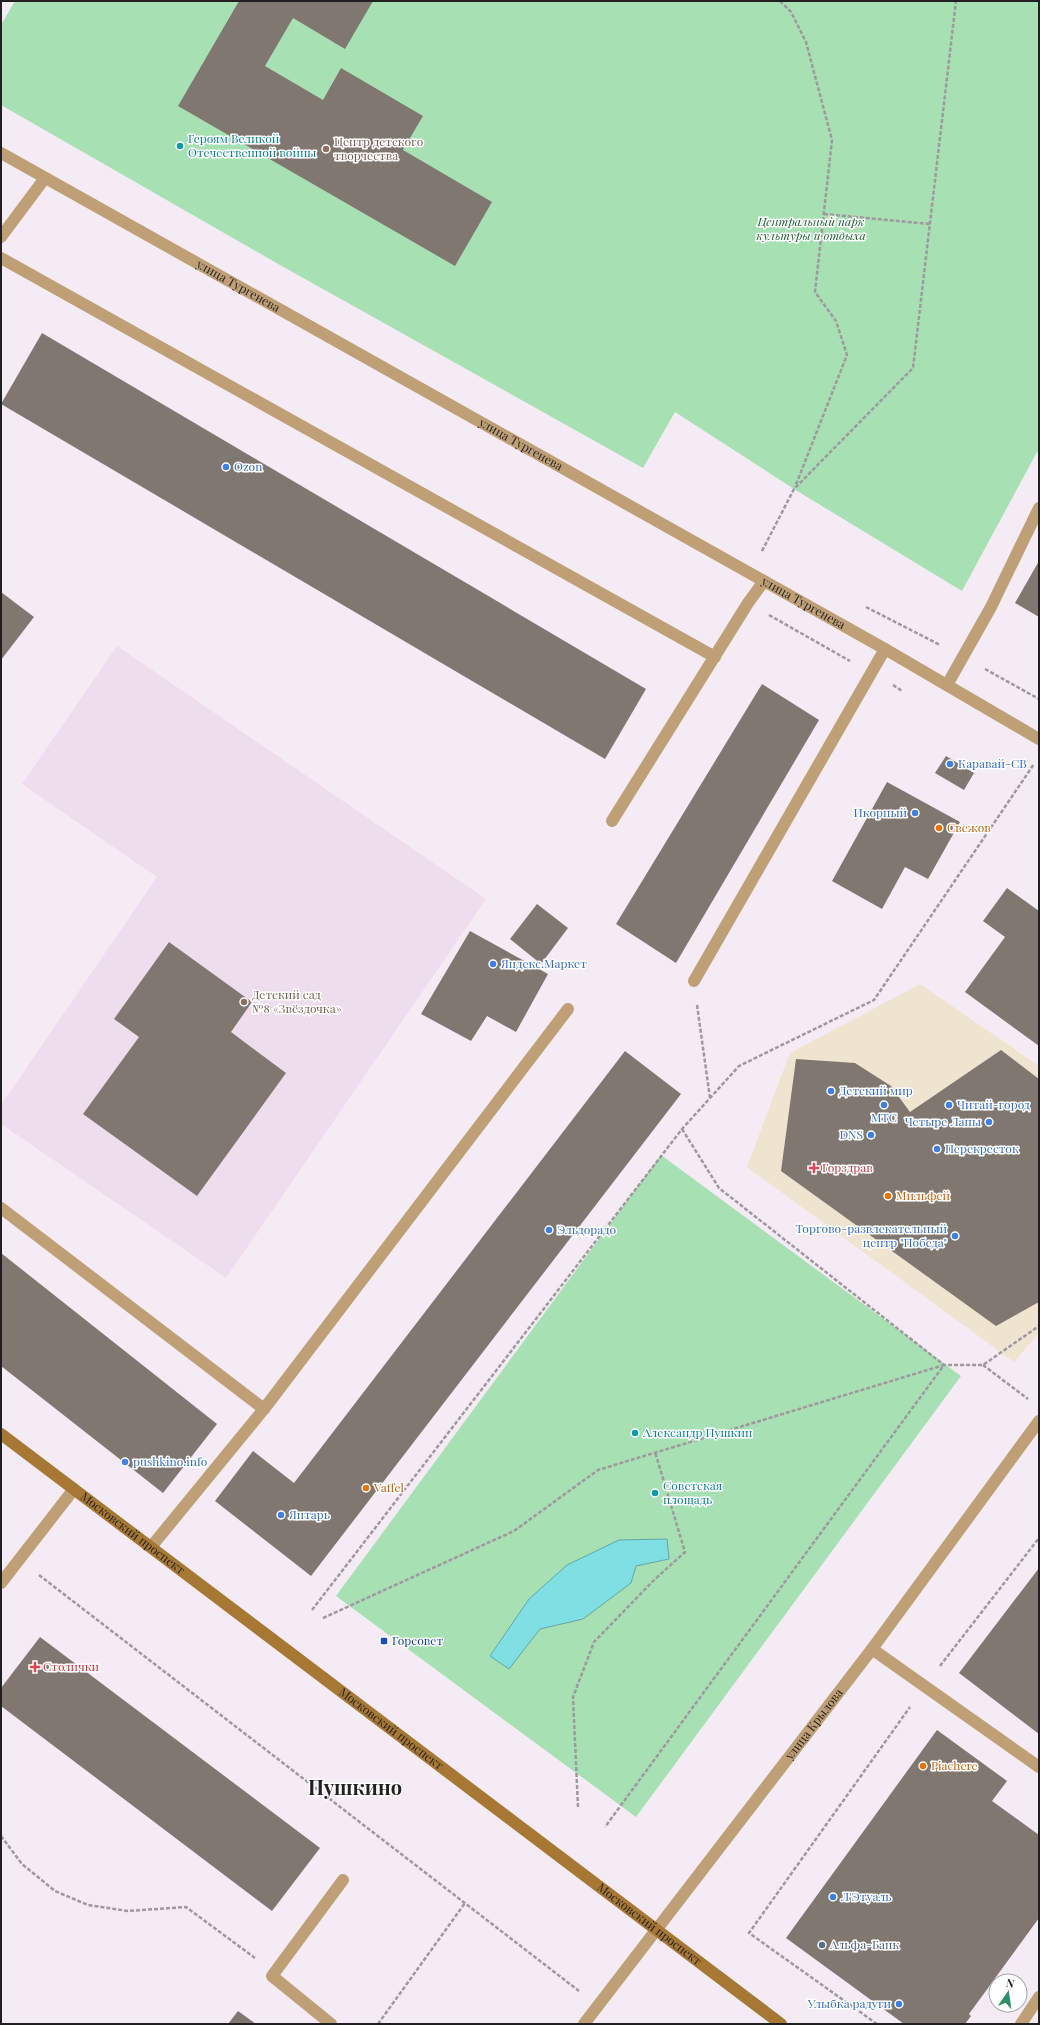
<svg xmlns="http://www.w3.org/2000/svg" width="1040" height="2025" viewBox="0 0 1040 2025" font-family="'Playfair Display',serif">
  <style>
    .commercial { fill: #efe4cf }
    .built { fill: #eedeed }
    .green { fill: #a6e0b3 }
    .water { fill: #80dfe3; stroke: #64a5a9 }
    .building { fill: #817771 }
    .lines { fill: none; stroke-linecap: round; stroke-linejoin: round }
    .path { stroke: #9f989f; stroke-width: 2.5; stroke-dasharray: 4 2; stroke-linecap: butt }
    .lane { stroke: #bfa076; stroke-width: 12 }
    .street { stroke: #bfa076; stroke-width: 12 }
    .secondary { stroke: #a67834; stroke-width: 12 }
    .culture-dot { fill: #0f9aa8; stroke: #fff; stroke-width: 1.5 }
    .education-dot { fill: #8d6e63; stroke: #fff; stroke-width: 1.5 }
    .shop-dot { fill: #3f7fe0; stroke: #fff; stroke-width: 1.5 }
    .food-dot { fill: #e8710a; stroke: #fff; stroke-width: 1.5 }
    .health-dot { fill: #e0444e; stroke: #fff; stroke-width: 1.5 }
    .transit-dot { fill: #1a4fb4; stroke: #fff; stroke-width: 1.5 }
    .service-dot { fill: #5c6f8a; stroke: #fff; stroke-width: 1.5 }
    .labels { text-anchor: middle; stroke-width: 3; stroke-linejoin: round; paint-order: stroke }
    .culture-label { font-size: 12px; fill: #0d838f; stroke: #fff; text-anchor: start }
    .education-label { font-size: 12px; fill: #785e54; stroke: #fff; text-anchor: start }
    .park-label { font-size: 12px; font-style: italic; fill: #1e5f34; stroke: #fff }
    .street-label { font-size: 12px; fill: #221f22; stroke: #fff }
    .shop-label { font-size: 12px; fill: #366cbe; stroke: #fff; text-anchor: start }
    .food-label { font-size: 12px; fill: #c56008; stroke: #fff; text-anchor: start }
    .health-label { font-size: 12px; fill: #be3a42; stroke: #fff; text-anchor: start }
    .transit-label { font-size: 12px; fill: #164399; stroke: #fff; text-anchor: start }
    .service-label { font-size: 12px; fill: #4e5e75; stroke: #fff; text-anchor: start }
    .town-label { font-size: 20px; font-weight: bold; fill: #221f22; stroke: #fff }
  </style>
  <rect width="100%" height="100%" fill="#f5ebf4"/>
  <!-- commercial -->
  <path class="commercial" d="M 920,984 L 1039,1066 L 1039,1333 L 1014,1362 L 747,1167 L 790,1053 Z"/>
  <!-- built -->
  <path class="built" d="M 117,646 L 486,899 L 226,1278 L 1,1124 L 1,1105 L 157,877 L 22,784 Z"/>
  <!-- green -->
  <g class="green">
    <path d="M 15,1 L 1039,1 L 1039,453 L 1037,452 L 962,591 L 794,489 L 675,412 L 643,468 L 280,265 L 1,105 L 1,25 Z"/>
    <path d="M 661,1155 L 961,1376 L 636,1817 L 336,1596 Z"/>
  </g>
  <!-- water -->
  <path class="water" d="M 667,1539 L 669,1559 L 636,1566 L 631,1583 L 583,1619 L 540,1629 L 509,1669 L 490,1656 L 529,1599 L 567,1565 L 619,1540 Z"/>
  <!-- building -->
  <g class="building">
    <path d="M 239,1 L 373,1 L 345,49 L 293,18 L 265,66 L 323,100 L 341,68 L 423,116 L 403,150 L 492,202 L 455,266 L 178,106 Z"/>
    <path d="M 42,333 L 646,689 L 605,759 L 1,404 Z"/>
    <path d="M 1039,561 L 1039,617 L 1015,603 Z"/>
    <path d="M 1,592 L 34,617 L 1,660 Z"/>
    <path d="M 762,684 L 819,720 L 676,963 L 616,924 Z"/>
    <path d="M 946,756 L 974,773 L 964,790 L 935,773 Z"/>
    <path d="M 887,782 L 960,822 L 928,879 L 905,867 L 882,909 L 832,881 Z"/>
    <path d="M 1007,888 L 1039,911 L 1039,1046 L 965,992 L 1005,937 L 983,921 Z"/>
    <path d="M 537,904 L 568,928 L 541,964 L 510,939 Z"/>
    <path d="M 470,931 L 548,974 L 516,1032 L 487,1016 L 471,1041 L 421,1014 Z"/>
    <path d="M 169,942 L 252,1002 L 231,1032 L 286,1073 L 197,1196 L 83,1114 L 139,1037 L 114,1019 Z"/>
    <path d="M 1001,1050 L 1039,1079 L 1039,1302 L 996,1326 L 781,1171 L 796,1059 L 855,1063 L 891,1086 L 910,1112 Z"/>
    <path d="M 625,1051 L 681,1094 L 311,1576 L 215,1501 L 253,1451 L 294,1483 Z"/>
    <path d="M 1,1253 L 217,1424 L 163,1493 L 1,1366 Z"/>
    <path d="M 1039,1568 L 1039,1734 L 959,1673 Z"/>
    <path d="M 40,1637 L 320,1848 L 272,1911 L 1,1706 L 1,1688 Z"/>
    <path d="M 937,1730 L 1007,1781 L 992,1801 L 1039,1835 L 1039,1918 L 969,2014 L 971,2016 L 965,2024 L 904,2024 L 786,1938 Z"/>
    <path d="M 238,2011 L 256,2024 L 228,2024 Z"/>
  </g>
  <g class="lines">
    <!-- path -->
    <g class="path">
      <path d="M 780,1 L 791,12 L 806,42 L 832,140 L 815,292 L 836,321 L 847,355 L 795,487"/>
      <path d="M 824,214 L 930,224"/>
      <path d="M 762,551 L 794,489 L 913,368 L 956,1"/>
      <path d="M 866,607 L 940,645"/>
      <path d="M 769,615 L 850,661"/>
      <path d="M 985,669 L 1039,699"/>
      <path d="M 893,685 L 902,691"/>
      <path d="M 697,1005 L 710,1098"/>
      <path d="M 682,1129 L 719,1188 L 944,1365 L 983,1365 L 1039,1326"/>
      <path d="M 983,1365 L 1028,1399"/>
      <path d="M 39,1575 L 579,1991"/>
      <path d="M 312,1610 L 682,1129 L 739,1066 L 874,1000 L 1034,764"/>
      <path d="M 323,1618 L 514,1531 L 598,1470 L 944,1365 L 605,1827"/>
      <path d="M 940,1666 L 1039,1538"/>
      <path d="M 578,1807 L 573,1697 L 594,1642 L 653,1581 L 685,1552 L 655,1452"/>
      <path d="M 1,1836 L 22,1864 L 55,1891 L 88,1905 L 128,1911 L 186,1907 L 255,1958"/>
      <path d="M 378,2024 L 465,1903"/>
      <path d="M 877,2024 L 749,1933 L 910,1707"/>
    </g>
    <!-- lane -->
    <g class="lane">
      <path d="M 1,237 L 45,178"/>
      <path d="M 1,258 L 715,657"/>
      <path d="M 947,685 L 991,607 L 1039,508"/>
      <path d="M 612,821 L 748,603 L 764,581"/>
      <path d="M 694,981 L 885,649"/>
      <path d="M 1,1208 L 264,1409"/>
      <path d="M 151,1547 L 264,1409 L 568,1009"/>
      <path d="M 872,1649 L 1039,1767"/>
      <path d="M 331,2024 L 272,1976 L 343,1880"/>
      <path d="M 1021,2024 L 1039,1997"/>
    </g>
    <!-- street -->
    <g class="street">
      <path id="s1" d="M 1,153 L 885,649 L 1039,739"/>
      <path d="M 1,1583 L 74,1489"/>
      <path id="s2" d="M 584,2024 L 872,1649 L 1039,1421"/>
    </g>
    <!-- secondary -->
    <path class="secondary" id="s3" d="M 1,1434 L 781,2024"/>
  </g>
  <!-- markers -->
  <g class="culture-dot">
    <circle cx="180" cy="146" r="4"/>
    <circle cx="635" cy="1433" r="4"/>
    <circle cx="655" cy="1493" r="4"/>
  </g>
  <g class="education-dot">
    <circle cx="326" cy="149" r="4"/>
    <circle cx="244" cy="1002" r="4"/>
  </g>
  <g class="shop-dot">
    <circle cx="226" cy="467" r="4"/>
    <circle cx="950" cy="764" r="4"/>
    <circle cx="915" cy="813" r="4"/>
    <circle cx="493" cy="964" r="4"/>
    <circle cx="831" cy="1091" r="4"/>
    <circle cx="884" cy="1105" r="4"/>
    <circle cx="949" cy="1105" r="4"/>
    <circle cx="989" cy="1122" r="4"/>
    <circle cx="871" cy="1135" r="4"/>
    <circle cx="937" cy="1149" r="4"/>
    <circle cx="549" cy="1230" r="4"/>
    <circle cx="955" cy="1236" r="4"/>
    <circle cx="125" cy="1462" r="4"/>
    <circle cx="281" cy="1515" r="4"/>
    <circle cx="833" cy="1897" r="4"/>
    <circle cx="899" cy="2004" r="4"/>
  </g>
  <g class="food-dot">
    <circle cx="939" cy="828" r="4"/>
    <circle cx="888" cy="1196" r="4"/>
    <circle cx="366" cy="1488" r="4"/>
    <circle cx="923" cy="1766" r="4"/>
  </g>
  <g class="health-dot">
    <path d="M812 1162h4v4h4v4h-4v4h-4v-4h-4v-4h4z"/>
    <path d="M33 1661h4v4h4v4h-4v4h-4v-4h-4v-4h4z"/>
  </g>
  <rect class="transit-dot" x="380" y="1637" width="8" height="8" rx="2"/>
  <circle class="service-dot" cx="822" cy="1945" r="4"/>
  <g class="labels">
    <!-- culture labels -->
    <g class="culture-label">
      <text x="188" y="143">Героям Великой<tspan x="188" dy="14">Отечественной войны</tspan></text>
      <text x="643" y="1437">Александр Пушкин</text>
      <text x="663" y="1490">Советская<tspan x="663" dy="14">площадь</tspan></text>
    </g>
    <!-- education labels -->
    <g class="education-label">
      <text x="334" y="146">Центр детского<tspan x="334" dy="14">творчества</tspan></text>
      <text x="252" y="999">Детский сад<tspan x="252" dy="14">№8 «Звёздочка»</tspan></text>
    </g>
    <!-- park labels -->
    <g class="park-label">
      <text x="811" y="226">Центральный парк<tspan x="811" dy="14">культуры и отдыха</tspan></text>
    </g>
    <!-- street labels -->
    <g class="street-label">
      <text dy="4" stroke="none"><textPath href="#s1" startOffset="272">улица Тургенева</textPath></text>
      <text dy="4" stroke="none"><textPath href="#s1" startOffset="596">улица Тургенева</textPath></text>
      <text dy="4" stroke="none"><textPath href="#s1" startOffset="920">улица Тургенева</textPath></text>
      <text dy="4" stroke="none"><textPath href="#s3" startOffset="165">Московский проспект</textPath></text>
      <text dy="4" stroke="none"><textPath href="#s2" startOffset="378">улица Крылова</textPath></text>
      <text dy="4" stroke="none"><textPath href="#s3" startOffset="489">Московский проспект</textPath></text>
      <text dy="4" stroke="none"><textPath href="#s3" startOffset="813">Московский проспект</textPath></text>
    </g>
    <!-- shop labels -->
    <g class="shop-label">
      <text x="234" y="471">Ozon</text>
      <text x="958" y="768">Каравай-СВ</text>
      <text x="907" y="817" text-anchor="end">Икорный</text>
      <text x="501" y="968">Яндекс.Маркет</text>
      <text x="839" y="1095">Детский мир</text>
      <text x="957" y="1109">Читай-город</text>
      <text x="884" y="1122" text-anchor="middle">МТС</text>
      <text x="981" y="1126" text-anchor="end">Четыре Лапы</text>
      <text x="863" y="1139" text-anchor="end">DNS</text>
      <text x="945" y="1153">Перекресток</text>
      <text x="947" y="1233" text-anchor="end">Торгово-развлекательный<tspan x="947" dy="14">центр "Победа"</tspan></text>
      <text x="557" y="1234">Эльдорадо</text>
      <text x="133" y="1466">pushkino.info</text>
      <text x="289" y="1519">Янтарь</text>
      <text x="841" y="1901">Л'Этуаль</text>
      <text x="891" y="2008" text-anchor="end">Улыбка радуги</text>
    </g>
    <!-- food labels -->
    <g class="food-label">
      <text x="947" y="832">Свежов</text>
      <text x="896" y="1200">Мильфей</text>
      <text x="374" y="1492">Vaffel</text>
      <text x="931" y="1770">Piachere</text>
    </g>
    <!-- health labels -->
    <g class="health-label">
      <text x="822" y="1172">Горздрав</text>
      <text x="43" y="1671">Столички</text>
    </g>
    <!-- transit labels -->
    <g class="transit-label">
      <text x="392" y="1645">Горсовет</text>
    </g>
    <!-- service labels -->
    <g class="service-label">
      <text x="830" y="1949">Альфа-Банк</text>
    </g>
    <!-- town labels -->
    <g class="town-label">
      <text x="355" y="1795">Пушкино</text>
    </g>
  </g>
  <!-- border -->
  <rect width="1040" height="2025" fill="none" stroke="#221f22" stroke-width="4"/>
  <!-- north arrow -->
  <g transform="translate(1008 1993) rotate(13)"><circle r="19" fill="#ffffff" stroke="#a7a5a7"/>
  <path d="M0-3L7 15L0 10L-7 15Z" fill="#2f8e66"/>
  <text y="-6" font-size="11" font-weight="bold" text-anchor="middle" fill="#221f22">N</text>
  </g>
</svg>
